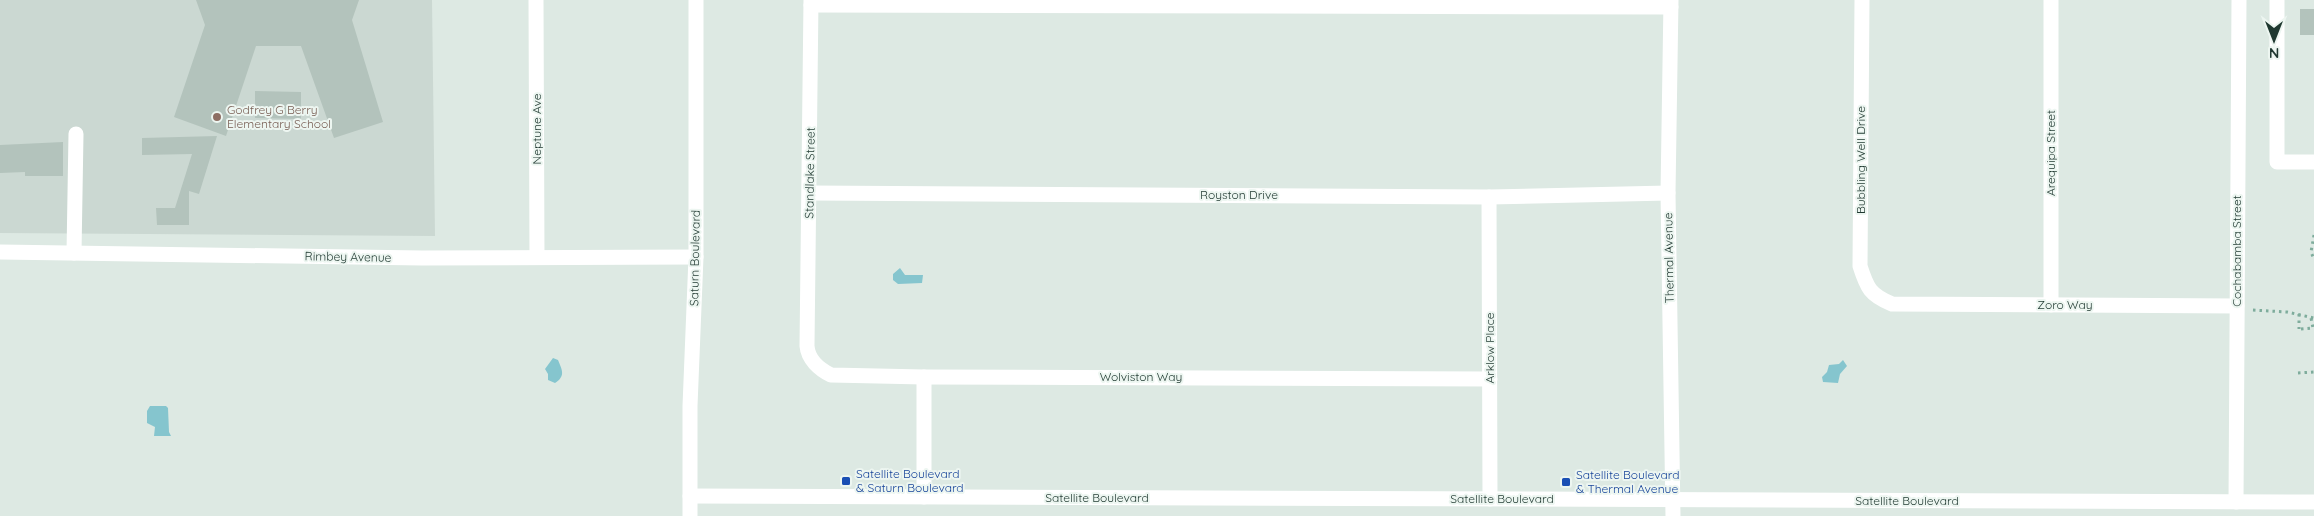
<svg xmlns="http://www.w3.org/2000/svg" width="2314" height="516" viewBox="0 0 2314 516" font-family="Quicksand,sans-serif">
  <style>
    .built { fill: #cbd8d2 }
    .water { fill: #85c5ce }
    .building { fill: #b3c3bc }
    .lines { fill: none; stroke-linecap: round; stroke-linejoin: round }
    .path { stroke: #7eac9c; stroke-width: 3; stroke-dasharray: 2.5 4; stroke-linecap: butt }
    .minor { stroke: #fff; stroke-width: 15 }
    .education-dot { fill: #8d6e63; stroke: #edf6f1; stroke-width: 2 }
    .transit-dot { fill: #1a4fb4; stroke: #edf6f1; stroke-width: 2 }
    .labels { text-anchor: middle; stroke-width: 4; stroke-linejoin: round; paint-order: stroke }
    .education-label { font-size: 12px; fill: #785e54; stroke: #edf6f1; text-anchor: start }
    .street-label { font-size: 12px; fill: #1f3830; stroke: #edf6f1 }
    .transit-label { font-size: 12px; fill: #164399; stroke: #edf6f1; text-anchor: start }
  </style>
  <rect width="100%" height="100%" fill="#dde9e3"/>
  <!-- built -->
  <path class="built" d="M 0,0 L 432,0 L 435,236 L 0,233 Z"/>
  <!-- water -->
  <g class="water">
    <path d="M 900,268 L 905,275 L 923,275 L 922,283 L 898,284 L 893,280 L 893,274 Z"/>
    <path d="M 553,358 L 558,360 C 562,370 566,376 555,383 L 548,380 L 548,374 L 545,369 Z"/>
    <path d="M 1843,360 L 1847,366 L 1840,374 L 1838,383 L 1823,382 L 1822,377 L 1827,372 L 1829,365 L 1839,364 Z"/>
    <path d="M 150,406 L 166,406 L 168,408 L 169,432 L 171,436 L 154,436 L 155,427 L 147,423 L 147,411 Z"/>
  </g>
  <!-- building -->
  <g class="building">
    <path d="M 196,0 L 359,0 L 352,20 L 383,122 L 334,138 L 301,46 L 256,46 L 226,136 L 174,117 L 205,25 Z"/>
    <rect x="2300" y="9" width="14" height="26"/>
    <path d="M 255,91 L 301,92 L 301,119 L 255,118 Z"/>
    <path d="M 217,136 L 199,194 L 189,191 L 189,225 L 157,225 L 156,208 L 175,208 L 192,154 L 142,155 L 142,138 Z"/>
    <path d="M 63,142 L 63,176 L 25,176 L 25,172 L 0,173 L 0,145 Z"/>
  </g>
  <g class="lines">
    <!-- path -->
    <g class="path">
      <path d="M 2314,235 L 2311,252 L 2314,259"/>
      <path d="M 2253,310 L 2287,312 L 2314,318"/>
      <path d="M 2299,314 L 2299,329"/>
      <path d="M 2301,329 L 2313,328 L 2311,318"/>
      <path d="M 2298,373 L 2314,372"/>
    </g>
    <!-- minor -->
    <g class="minor">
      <path d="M 536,0 L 537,257"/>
      <path d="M 811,0 L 807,346 C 808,359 819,369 831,375 L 924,377 L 1490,379"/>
      <path d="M 1671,0 L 1668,193 L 1673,516"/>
      <path d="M 1862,0 L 1860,266 C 1867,288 1870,295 1892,304 L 2237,306"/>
      <path d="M 2051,0 L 2051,305"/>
      <path d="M 2277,0 L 2277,162 L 2314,162"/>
      <path d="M 811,5 L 1671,7"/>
      <path d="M 810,193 L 1489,197 L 1668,193"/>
      <path d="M 1489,197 L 1490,499"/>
      <path d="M 0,252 L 422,258 L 696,257"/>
      <path d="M 74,253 L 76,134"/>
      <path d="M 924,377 L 924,497"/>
      <path d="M 690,496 L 2314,502"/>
      <path d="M 2236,502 L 2239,0"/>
      <path d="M 690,516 L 690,406 L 696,257 L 696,0"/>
    </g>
  </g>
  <!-- markers -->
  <circle class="education-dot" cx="217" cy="117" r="5"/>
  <g class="transit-dot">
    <rect x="841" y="476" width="10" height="10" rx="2.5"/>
    <rect x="1561" y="477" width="10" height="10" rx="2.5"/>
  </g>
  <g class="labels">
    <!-- education labels -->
    <g class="education-label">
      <text x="227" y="114">Godfrey G Berry<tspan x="227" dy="14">Elementary School</tspan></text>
    </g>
    <!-- street labels -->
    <g class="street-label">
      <text transform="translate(537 129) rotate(-90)" y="4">Neptune Ave</text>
      <text transform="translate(2051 153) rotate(-90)" y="4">Arequipa Street</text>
      <text transform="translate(1861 160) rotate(-90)" y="4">Bubbling Well Drive</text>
      <text transform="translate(810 173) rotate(-89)" y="4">Standlake Street</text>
      <text x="1239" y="199">Royston Drive</text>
      <text transform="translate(2237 251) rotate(-90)" y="4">Cochabamba Street</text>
      <text transform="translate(348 257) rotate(1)" y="4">Rimbey Avenue</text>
      <text transform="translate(695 258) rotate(-89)" y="4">Saturn Boulevard</text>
      <text transform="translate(1669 258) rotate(-91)" y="4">Thermal Avenue</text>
      <text x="2065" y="309">Zoro Way</text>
      <text transform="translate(1490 348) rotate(-90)" y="4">Arklow Place</text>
      <text x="1141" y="381">Wolviston Way</text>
      <text x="1097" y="502">Satellite Boulevard</text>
      <text x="1502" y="503">Satellite Boulevard</text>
      <text x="1907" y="505">Satellite Boulevard</text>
    </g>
    <!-- transit labels -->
    <g class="transit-label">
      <text x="856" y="478">Satellite Boulevard<tspan x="856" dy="14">&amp; Saturn Boulevard</tspan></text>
      <text x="1576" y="479">Satellite Boulevard<tspan x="1576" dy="14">&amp; Thermal Avenue</tspan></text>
    </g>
  </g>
  <!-- north arrow -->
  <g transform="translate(2274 40) rotate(180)" stroke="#edf6f1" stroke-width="4" paint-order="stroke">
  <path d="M0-4L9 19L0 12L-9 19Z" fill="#1f3830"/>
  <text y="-8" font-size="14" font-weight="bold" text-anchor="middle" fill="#1f3830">N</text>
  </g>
</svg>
